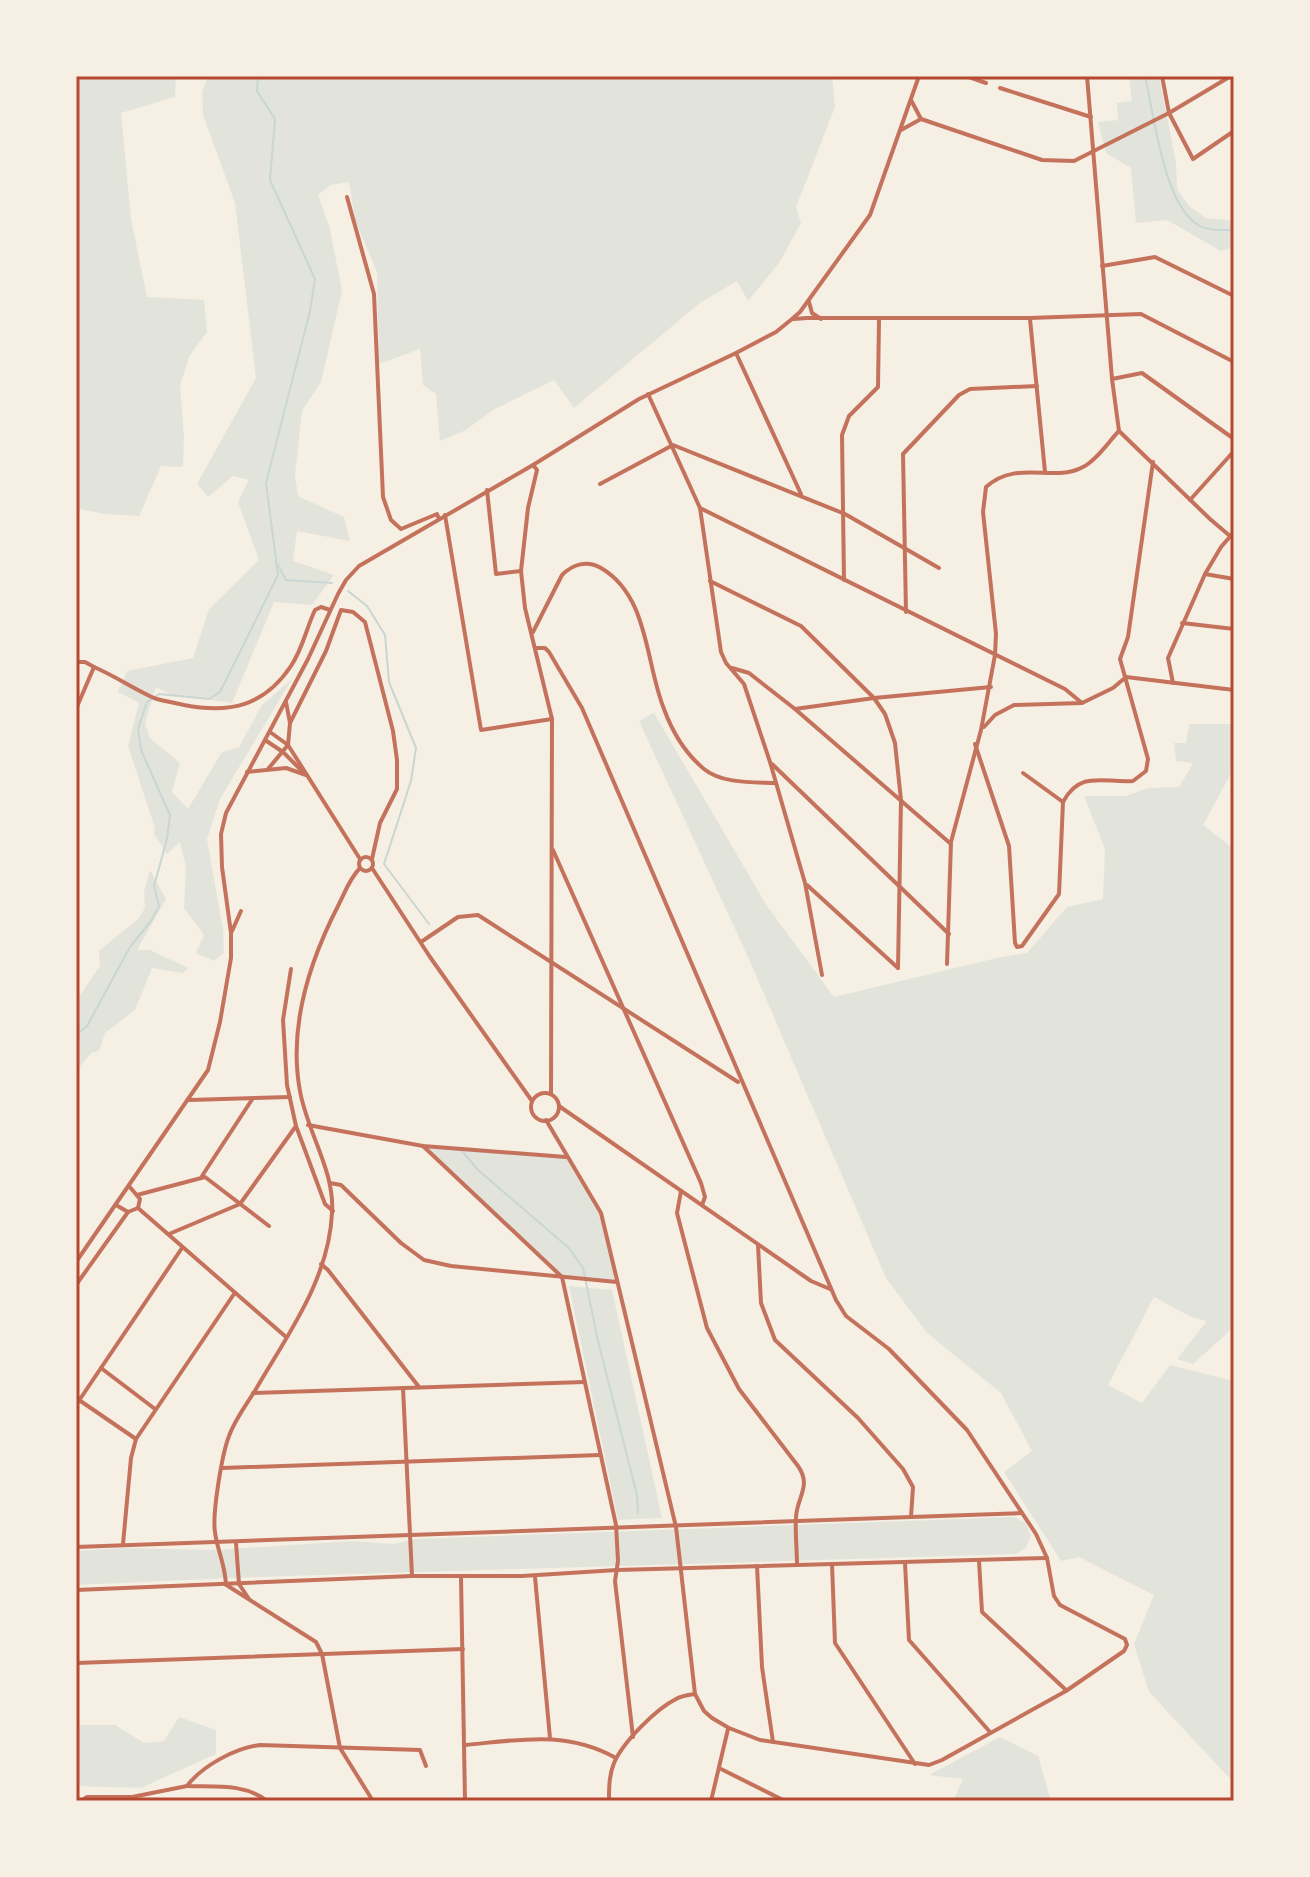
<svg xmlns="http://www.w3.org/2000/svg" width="1310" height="1877" viewBox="0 0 1310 1877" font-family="'DM Sans',sans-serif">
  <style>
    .green { fill: #e2e4dc }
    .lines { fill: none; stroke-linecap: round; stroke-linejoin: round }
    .stream { stroke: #c9d6d2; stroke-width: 2 }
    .minor { stroke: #c5725c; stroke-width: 4 }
    .tertiary { stroke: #c5725c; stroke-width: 4 }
    .neatline { fill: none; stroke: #b5482f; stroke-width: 3 }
  </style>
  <rect width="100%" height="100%" fill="#f6efe4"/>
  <!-- green -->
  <g class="green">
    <path d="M 76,76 L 176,76 L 175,97 L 121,113 L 131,219 L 147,297 L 204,300 L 207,332 L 190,355 L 180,385 L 184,437 L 183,467 L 161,466 L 139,516 L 104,514 L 76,508 Z"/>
    <path d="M 208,76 L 832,76 L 835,107 L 796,207 L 801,223 L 779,263 L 748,301 L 737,281 L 700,303 L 574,408 L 554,380 L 493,410 L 466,430 L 440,441 L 436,394 L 423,385 L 420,349 L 379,364 L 377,272 L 355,220 L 349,182 L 331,185 L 318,195 L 330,229 L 342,291 L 321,382 L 302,411 L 295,475 L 298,496 L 344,517 L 350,541 L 297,531 L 293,561 L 334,575 L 312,605 L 274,602 L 232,703 L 169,694 L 156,687 L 145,723 L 150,738 L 180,763 L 172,792 L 188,809 L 222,752 L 239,747 L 262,705 L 292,679 L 220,799 L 207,839 L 223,930 L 224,953 L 214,961 L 196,953 L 204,935 L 184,908 L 186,867 L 180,842 L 167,854 L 154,834 L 155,828 L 128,746 L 139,703 L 118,692 L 127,671 L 193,658 L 209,609 L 259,560 L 238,502 L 249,480 L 233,476 L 208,497 L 197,484 L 256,378 L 235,203 L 203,115 L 202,92 Z"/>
    <path d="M 1129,76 L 1159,76 L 1176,163 L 1177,189 L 1189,206 L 1206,218 L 1234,221 L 1234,247 L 1221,251 L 1167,220 L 1136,223 L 1131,168 L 1106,153 L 1098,122 L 1118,120 L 1117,103 L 1132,101 Z"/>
    <path d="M 654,713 L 767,906 L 834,997 L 1001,957 L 1027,953 L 1067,907 L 1103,899 L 1105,849 L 1084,796 L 1126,796 L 1148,788 L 1179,787 L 1193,763 L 1176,761 L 1174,743 L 1186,743 L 1189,724 L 1234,724 L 1234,768 L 1203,825 L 1234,849 L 1234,1327 L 1193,1364 L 1177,1359 L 1207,1321 L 1191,1317 L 1154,1297 L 1108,1385 L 1142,1403 L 1170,1365 L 1234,1381 L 1234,1783 L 1149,1692 L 1134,1644 L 1154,1595 L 1079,1557 L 1061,1561 L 1004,1472 L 1032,1451 L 1001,1393 L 927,1333 L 886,1278 L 749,959 L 639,721 Z"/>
    <path d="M 150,870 L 166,899 L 137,950 L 150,950 L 188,968 L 183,973 L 152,968 L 135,1010 L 105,1033 L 99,1051 L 91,1053 L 76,1071 L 76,1001 L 100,966 L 99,951 L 139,918 L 145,908 L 144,892 Z"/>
    <path d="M 423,1146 L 566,1157 L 601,1213 L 617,1283 L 562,1277 Z"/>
    <path d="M 569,1286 L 612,1290 L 662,1518 L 618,1520 Z"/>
    <path d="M 1013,1517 L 1025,1522 L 1031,1535 L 1026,1548 L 1016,1554 L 256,1577 L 76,1585 L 76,1551 L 122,1548 L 216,1550 L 352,1541 L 393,1544 L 416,1539 Z"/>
    <path d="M 179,1717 L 216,1730 L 216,1754 L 141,1788 L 76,1786 L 76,1725 L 115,1725 L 144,1743 L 164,1741 Z"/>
    <path d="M 1000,1737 L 1038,1756 L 1051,1801 L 953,1801 L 963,1779 L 929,1775 Z"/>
  </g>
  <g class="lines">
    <!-- stream -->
    <g class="stream">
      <path d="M 1145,76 C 1154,114 1163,203 1198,225 C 1207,231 1223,230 1234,230"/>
      <path d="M 278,565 L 286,580 L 332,583"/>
      <path d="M 348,591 L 367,606 L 385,635 L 389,682 L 416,748 L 411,781 L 384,864 L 429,924"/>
      <path d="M 76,1035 L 87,1026 L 130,947 L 151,921 L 159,906 L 154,886 L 167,839 L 170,815 L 141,750 L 138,729 L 147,702 L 159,694 L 209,699 L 220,692 L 278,575 L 266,483 L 310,311 L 315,279 L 270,180 L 275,119 L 257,91 L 258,76"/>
      <path d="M 461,1150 L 478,1170 L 569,1248 L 583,1268 L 598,1341 L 637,1495 L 638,1513"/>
    </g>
    <!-- minor -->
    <g class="minor">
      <path d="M 966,76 L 986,83"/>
      <path d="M 1087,76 L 1112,379 L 1119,431 L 1210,519 L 1230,536"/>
      <path d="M 1162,76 L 1169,113 L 1193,159 L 1234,131"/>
      <path d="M 1000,88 L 1091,117"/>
      <path d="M 921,119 L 1042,160 L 1074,161 L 1169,113 L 1231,76"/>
      <path d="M 347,197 L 374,294 L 383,497 L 391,520 L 401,529 L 437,514 L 439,519"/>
      <path d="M 1102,266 L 1155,257 L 1234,296"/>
      <path d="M 807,318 L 1030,318 L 1141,314 L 1234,362"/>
      <path d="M 1030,319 L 1045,472"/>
      <path d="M 736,353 L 801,494"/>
      <path d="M 1112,379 L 1142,373 L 1234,439"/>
      <path d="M 648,394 L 700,508 L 721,652 L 726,663 L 744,684 L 770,762 L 805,883 L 822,975"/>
      <path d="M 533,465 L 537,470 L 528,508 L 521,571 L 525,608 L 552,719 L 551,1093"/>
      <path d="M 600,484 L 673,445 L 845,514 L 939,568"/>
      <path d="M 487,490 L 496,574 L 521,571"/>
      <path d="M 1190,500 L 1234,451"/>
      <path d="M 700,508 L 1065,689 L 1082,703"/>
      <path d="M 445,515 L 481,730 L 552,719"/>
      <path d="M 1205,574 L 1234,579"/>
      <path d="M 844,580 L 842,435 L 849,416 L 878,387 L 879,320"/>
      <path d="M 710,581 L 801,626 L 874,698 L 885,714 L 895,743 L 901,800 L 898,968"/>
      <path d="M 906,612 L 903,454 L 959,395 L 970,389 L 1037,386"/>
      <path d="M 1182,623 L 1234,629"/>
      <path d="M 533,632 L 562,575 C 573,564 587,560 601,568 C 649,596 645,662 664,709 C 672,731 686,754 704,769 C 722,784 754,782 775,783"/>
      <path d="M 537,648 L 545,648 L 549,652 L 582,708 L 836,1300 L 846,1316 L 889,1349 L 967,1430 L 1036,1534 L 1047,1558 L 1054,1596 L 1060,1605 L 1125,1639 L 1127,1645 L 1124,1651 L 1066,1691 L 942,1760 L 929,1765 L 760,1740 L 729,1728 L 712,1718 L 704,1711 L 695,1694 L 676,1527 L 601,1213 L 546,1120"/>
      <path d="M 76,662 L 85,662 L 94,667"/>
      <path d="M 732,668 L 749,673 L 795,709 L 951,844"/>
      <path d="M 1126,677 L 1234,690"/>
      <path d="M 1173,683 L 1168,658 L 1205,574 L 1221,547 L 1234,532"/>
      <path d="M 76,709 L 94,667 C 115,676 134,689 154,698 C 163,701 175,703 184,705 C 230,714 264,706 291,666 C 303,648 306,629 315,610 L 321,607 L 330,610"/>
      <path d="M 795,709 L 874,698 L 991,687"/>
      <path d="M 984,727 L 995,715 L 1014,705 L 1082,703 L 1113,688 L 1126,677"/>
      <path d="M 975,744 L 1009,846 L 1015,943 L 1017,947 L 1022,946 L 1059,894 L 1063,802 C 1080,770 1103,783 1133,781 L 1146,771 L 1148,759 L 1120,659 L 1128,637 L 1153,462"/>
      <path d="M 772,764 L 949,934"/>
      <path d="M 1023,773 L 1063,802"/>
      <path d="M 553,850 L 701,1183 L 705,1197 L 702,1205"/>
      <circle cx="366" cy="864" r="7"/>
      <path d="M 360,859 L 288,745 L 290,723 L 326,651 L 341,610 L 353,612 L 365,622 L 393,731 L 397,760 L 397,789 L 380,823 L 372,859"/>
      <path d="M 372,868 L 430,957 L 532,1101"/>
      <path d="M 807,885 L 898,968"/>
      <path d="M 421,942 L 458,917 L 478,915 L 738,1082"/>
      <path d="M 947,964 L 951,842 L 981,730 L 995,655 L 996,634 L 983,512 L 986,487 C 1017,459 1054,483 1083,467 C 1097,460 1109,441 1119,431"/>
      <path d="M 291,969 L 283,1020 L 287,1085 L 296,1126 L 325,1204 L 333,1211"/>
      <circle cx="545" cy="1107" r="14"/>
      <path d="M 190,1100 L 290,1097"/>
      <path d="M 559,1106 L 811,1281 L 830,1289"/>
      <path d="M 308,1125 L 423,1146 L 566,1157"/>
      <path d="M 423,1146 L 562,1277 L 616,1525 L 618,1561 L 615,1581 L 633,1737"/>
      <path d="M 202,1176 L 253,1098"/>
      <path d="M 330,1183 L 341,1185 L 401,1243 L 424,1260 L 451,1266 L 617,1282"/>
      <path d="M 129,1186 L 140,1199 L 138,1208"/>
      <path d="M 681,1191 L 677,1213 L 707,1328 L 739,1389 L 798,1466 C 812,1486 797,1497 796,1517 C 795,1533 797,1549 797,1565"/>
      <path d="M 137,1195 L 205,1177 L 269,1226"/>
      <path d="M 116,1205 L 128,1212 L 138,1208"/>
      <path d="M 138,1208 L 286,1337"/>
      <path d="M 169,1234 L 240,1204 L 296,1126"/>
      <path d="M 758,1245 L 761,1303 L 775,1340 L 858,1418 L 903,1469 L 913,1487 L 911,1517"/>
      <path d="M 321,1264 L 328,1270 L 419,1387"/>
      <path d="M 76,1285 L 128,1212"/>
      <path d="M 101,1368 L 155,1409"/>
      <path d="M 403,1388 L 412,1576"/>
      <path d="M 253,1393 L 585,1382"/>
      <path d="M 79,1400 L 136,1439"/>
      <path d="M 76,1405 L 182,1248"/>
      <path d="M 222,1468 L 600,1455"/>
      <path d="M 236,1543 L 239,1584"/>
      <path d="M 123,1544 L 131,1458 L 136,1439 L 234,1294"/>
      <path d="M 76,1547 L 1022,1513"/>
      <path d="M 979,1561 L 982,1612 L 1066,1690"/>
      <path d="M 905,1563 L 909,1640 L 990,1732"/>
      <path d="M 832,1564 L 835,1643 L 915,1764"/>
      <path d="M 757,1566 L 762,1667 L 773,1742"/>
      <path d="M 461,1577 L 465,1801"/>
      <path d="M 535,1577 L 550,1738"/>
      <path d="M 239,1584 L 249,1599"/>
      <path d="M 226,1585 C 225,1563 217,1550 215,1532 C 212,1514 222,1454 229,1436 C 235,1419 247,1404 256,1389 C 288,1334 329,1279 332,1213 C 335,1171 307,1132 300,1091 C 288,1027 310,960 339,904 C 345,892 350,878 360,868"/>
      <path d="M 228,1586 L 316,1642 L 322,1654 L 340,1748 L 373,1801"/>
      <path d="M 76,1590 L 412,1576 L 522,1576 L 617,1570 L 1047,1558"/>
      <path d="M 76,1663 L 463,1649"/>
      <path d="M 465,1745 C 519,1740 566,1730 616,1758"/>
      <path d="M 721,1769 L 785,1801"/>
      <path d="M 187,1786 C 215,1787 244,1783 267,1801"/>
      <path d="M 81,1801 L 87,1797 L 132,1797 L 187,1786 C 202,1766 235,1748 260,1745 L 420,1750 L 426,1766"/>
      <path d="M 609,1801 C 609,1788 609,1775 614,1763 C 623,1742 656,1709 676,1699 C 681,1696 689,1695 695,1694"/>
      <path d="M 711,1801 L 728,1729"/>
    </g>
    <!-- tertiary -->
    <g class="tertiary">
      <path d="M 901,130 L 921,119 L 911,100"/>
      <path d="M 809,302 L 812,313 L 821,319"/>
      <path d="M 794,319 L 807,318"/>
      <path d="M 286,702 L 290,723"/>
      <path d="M 265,740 L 283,752 L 303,772"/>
      <path d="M 268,769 L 288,745 L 270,732"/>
      <path d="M 247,772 L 286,768 L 306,775"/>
      <path d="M 232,931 L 241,911"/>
      <path d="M 76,1262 L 208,1070 L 220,1022 L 231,958 L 231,933 L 222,867 L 221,834 L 226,813 L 308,659 L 338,594 L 346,580 L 359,566 L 533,465 L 639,399 L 736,353 L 776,332 L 792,319 L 800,312 L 870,215 L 919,76"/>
    </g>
  </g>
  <!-- border -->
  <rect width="1310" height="1877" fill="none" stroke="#f6efe4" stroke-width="156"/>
  <rect x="78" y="78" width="1154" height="1721" class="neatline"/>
</svg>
